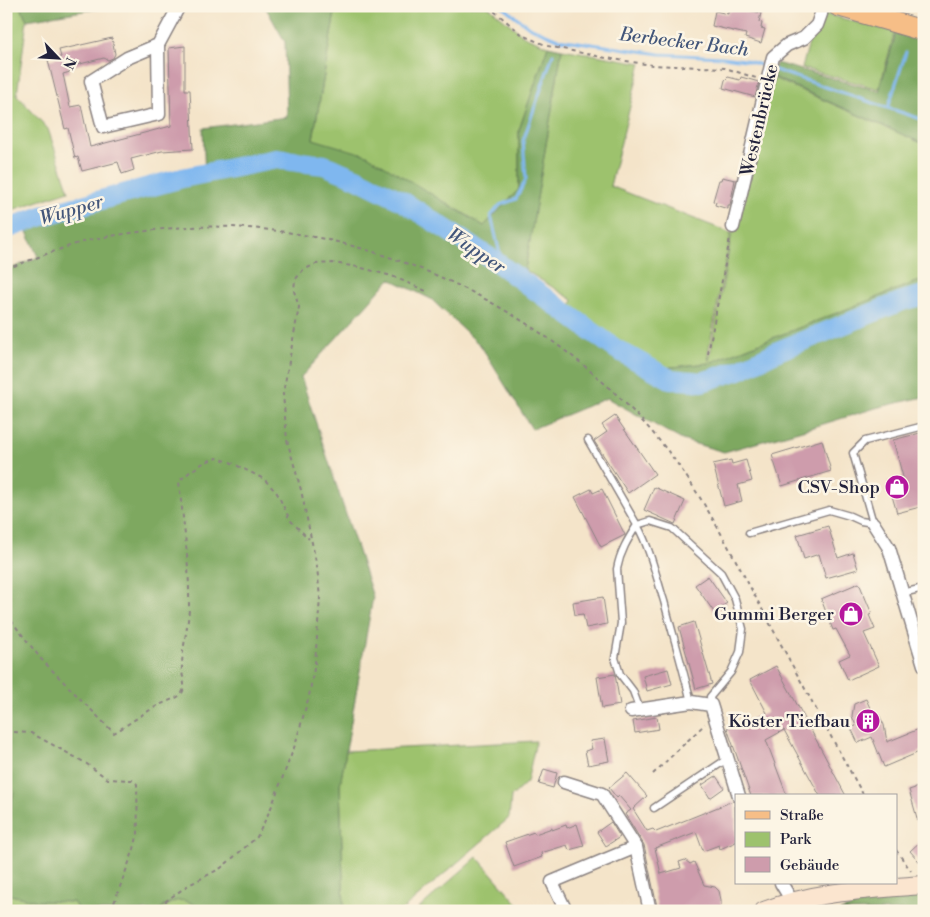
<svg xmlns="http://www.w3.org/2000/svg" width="930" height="917" viewBox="0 0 930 917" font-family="'Libre Bodoni',serif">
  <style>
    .green { fill: #9dc26d; stroke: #607254 }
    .forest { fill: #7ea860; stroke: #50654e }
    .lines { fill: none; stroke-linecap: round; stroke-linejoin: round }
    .stream { stroke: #7fb7ef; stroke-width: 3 }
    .river { stroke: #7fb7ef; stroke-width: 20 }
    .building { fill: #ce9cac }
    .lane-casing { stroke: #8b8382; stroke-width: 9 }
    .street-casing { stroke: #8b8382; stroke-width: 15 }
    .secondary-casing { stroke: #8b8382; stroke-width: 20 }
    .primary-casing { stroke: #8b8382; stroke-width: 22 }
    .path { stroke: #8b8382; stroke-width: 2; stroke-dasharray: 4 4; stroke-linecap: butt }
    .lane { stroke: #fff; stroke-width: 6 }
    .street { stroke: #fff; stroke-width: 12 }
    .secondary { stroke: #fbe5cf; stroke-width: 18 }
    .primary { stroke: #f6be87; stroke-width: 20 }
    .labels { text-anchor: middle; stroke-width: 5; stroke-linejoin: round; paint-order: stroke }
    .street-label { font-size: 18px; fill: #22223b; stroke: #fcf5e5 }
    .poi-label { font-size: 18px; fill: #22223b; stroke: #fcf5e5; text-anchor: end }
    .water-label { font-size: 19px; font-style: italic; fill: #43567a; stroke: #fcf5e5 }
  </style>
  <rect width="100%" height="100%" fill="#fcf5e5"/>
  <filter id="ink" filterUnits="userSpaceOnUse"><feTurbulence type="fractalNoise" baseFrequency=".02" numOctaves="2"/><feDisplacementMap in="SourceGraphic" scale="10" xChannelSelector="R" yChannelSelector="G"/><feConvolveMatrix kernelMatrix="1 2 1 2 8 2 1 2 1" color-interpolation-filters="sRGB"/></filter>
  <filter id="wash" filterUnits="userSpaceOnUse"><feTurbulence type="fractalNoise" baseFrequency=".0096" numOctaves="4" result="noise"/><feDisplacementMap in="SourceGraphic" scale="20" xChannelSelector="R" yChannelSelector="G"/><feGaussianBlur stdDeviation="1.12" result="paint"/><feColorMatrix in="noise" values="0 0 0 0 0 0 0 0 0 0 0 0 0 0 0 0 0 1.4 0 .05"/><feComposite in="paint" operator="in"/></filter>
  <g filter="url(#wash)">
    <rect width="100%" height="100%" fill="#f4e4c9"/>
    <!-- green -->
    <g class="green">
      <path d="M 6,6 L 20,6 L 27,20 L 17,95 L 48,129 L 69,191 L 6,212 Z"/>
      <path d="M 336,6 L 488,6 L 524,36 L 548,46 L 519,130 L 519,189 L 484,226 L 457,209 L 313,139 Z"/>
      <path d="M 825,14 L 895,32 L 879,89 L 802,68 L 810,39 Z"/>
      <path d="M 562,49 L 641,63 L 610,186 L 731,233 L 708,354 L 709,361 L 733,227 L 773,78 L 924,144 L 924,281 L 916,282 L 709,363 L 664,368 L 569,310 L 573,300 L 525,270 Z"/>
      <path d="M 536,741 L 527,782 L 511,797 L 509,818 L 401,911 L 344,911 L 340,785 L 346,751 Z"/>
      <path d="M 6,787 L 14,791 L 6,831 Z"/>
      <path d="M 477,857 L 519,905 L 512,911 L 416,911 Z"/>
      <path d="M 6,894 L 38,901 L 73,902 L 79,911 L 6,911 Z"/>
      <path d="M 180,899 L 195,904 L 201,911 L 158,911 L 161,908 Z"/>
      <path d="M 263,906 L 338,911 L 253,911 Z"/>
    </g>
    <!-- forest -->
    <g class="forest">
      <path d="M 20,6 L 115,6 L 27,20 Z"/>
      <path d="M 255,6 L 336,6 L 313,139 L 367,155 L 484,226 L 519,189 L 519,130 L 548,46 L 562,49 L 525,270 L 505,271 L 406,213 L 447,241 L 569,310 L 664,368 L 709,363 L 916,282 L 924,281 L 924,397 L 879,407 L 820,425 L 724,452 L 682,440 L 607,398 L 532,429 L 481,346 L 431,299 L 390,279 L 301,377 L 373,597 L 340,785 L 344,911 L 263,906 L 253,911 L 201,911 C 189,896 171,898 158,911 L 79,911 L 73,902 L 38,901 L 6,894 L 6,831 L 14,791 L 6,787 L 6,271 L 38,257 L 25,227 L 76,209 L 151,187 L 205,179 L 203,128 L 287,117 L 285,42 L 266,8 Z"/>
      <path d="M 896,33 L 924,39 L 924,144 L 773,77 L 776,63 L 879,91 Z"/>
      <path d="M 924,897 L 924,911 L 840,911 L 867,901 L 884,898 Z"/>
    </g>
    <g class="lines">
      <!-- stream -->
      <g class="stream">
        <path d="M 502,6 L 529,27 L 558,39 L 660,54 L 723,57 L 745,60 L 767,67"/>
        <path d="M 772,69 L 924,120"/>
        <path d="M 888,108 L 906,52"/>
        <path d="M 495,261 L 500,254 L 491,216 L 500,205 L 516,199 L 526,179 L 523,141 L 553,54"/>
      </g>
      <!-- river -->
      <path class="river" d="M 6,229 L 42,216 L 182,178 L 276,159 L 324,165 L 356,178 L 402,201 L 495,261 L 616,349 L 670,379 L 702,382 L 739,370 L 778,351 L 902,301 L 924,295"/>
    </g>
    <g id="blocks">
      <!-- building -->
      <g class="building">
        <path d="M 732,6 L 761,13 L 759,22 L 762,23 L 761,28 L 765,29 L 761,43 L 745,38 L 746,34 L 712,26 L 715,11 L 728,14 L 728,11 L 730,12 Z"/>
        <path d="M 112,38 L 115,54 L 113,58 L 108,60 L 104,58 L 68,67 L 70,72 L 63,74 L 70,107 L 81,105 L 90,147 L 171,126 L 169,48 L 185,46 L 185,90 L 190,90 L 193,149 L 162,151 L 131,159 L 134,170 L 122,174 L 118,162 L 82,171 L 78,157 L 75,158 L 68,128 L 65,129 L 48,60 L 61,57 L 59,50 Z"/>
        <path d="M 728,77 L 740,80 L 741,77 L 759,82 L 755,97 L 723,88 L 725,80 Z"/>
        <path d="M 722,177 L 735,180 L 730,205 L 728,205 L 728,209 L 715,205 L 716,202 L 713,201 L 719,180 L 721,180 Z"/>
        <path d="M 615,416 L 655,474 L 628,493 L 594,441 L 607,432 L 602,425 Z"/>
        <path d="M 924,432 L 924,506 L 897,513 L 888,482 L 903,477 L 893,440 Z"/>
        <path d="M 822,440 L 831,471 L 782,486 L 772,455 Z"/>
        <path d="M 731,460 L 732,464 L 746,460 L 752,481 L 738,485 L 742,501 L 724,506 L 713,464 Z"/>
        <path d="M 654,487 L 685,501 L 675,524 L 644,510 Z"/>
        <path d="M 591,489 L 593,493 L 602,489 L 625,535 L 601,547 L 575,497 Z"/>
        <path d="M 828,526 L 838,558 L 853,553 L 858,569 L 826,578 L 819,554 L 804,559 L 797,535 Z"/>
        <path d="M 708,576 L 727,603 L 714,612 L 695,585 Z"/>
        <path d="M 859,583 L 872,614 L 869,615 L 875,629 L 864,633 L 879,666 L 848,680 L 839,660 L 850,655 L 836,629 L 833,630 L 821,599 Z"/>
        <path d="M 603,597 L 607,624 L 586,628 L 583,614 L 575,615 L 573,602 Z"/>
        <path d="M 694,622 L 712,684 L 696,689 L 679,627 Z"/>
        <path d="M 776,666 L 805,719 L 846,796 L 820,796 L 784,730 L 766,740 L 787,796 L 751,796 L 727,728 L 767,713 L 750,680 Z"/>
        <path d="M 668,669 L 672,684 L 647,691 L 643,676 Z"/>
        <path d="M 615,674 L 620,705 L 602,708 L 597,677 Z"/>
        <path d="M 866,699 L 874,717 L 879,715 L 884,725 L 887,742 L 924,727 L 924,750 L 884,767 L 872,737 L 858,743 L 851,728 L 856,726 L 852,716 L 854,704 Z"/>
        <path d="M 657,717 L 659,729 L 635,733 L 633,721 Z"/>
        <path d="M 605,739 L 609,761 L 588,765 L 585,751 L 592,749 L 590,741 Z"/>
        <path d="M 544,769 L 557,773 L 553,788 L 539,784 Z"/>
        <path d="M 627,773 L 647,796 L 633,809 L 647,831 L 653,829 L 656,832 L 733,801 L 735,803 L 736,842 L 720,849 L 719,845 L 703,851 L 696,832 L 655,848 L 661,874 L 681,868 L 679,862 L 685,860 L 690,864 L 694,862 L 704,885 L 715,887 L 719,891 L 721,900 L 721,905 L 716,911 L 658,911 L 644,845 L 625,814 L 631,810 L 619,796 L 617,798 L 609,788 Z"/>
        <path d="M 716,776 L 724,788 L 710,798 L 702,785 Z"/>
        <path d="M 924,785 L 924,832 L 921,832 L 909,790 Z"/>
        <path d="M 611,822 L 620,837 L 606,846 L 597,832 Z"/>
        <path d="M 577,824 L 584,846 L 569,850 L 567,845 L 541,853 L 542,857 L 514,867 L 505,842 L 534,832 L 535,834 L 552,828 L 552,830 L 566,825 L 567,828 Z"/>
        <path d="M 924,838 L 924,867 L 910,851 Z"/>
      </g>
    </g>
  </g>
  <g filter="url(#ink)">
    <use href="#blocks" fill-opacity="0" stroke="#8b8382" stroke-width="1"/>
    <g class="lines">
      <defs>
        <g id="lane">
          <path d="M 588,440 L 637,525 C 628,539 620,552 617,569 L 621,623 L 615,658 L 620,674 L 633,691 L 640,710"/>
          <path d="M 749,533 L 829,510 L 850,516 L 861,521 L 873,523 L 853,453 L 865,441 L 924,426"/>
          <path d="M 902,593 L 924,588"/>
          <path d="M 691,702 C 683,668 673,635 664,601 C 656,576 650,548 637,525 L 650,521 L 672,528 L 721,573 L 735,599 L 743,629 L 740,652 L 731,672 L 710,697 L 711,705"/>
          <path d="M 654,808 L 727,759"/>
        </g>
        <g id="street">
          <path d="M 158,45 L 127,58 L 91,81 L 103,127 L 159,114 L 158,45 L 179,6"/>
          <path d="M 733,227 L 773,57 L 787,45 L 804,38 L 817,25 L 821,14 L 822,6"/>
          <path d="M 873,523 L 889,548 L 924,665"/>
          <path d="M 631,711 L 691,702 L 711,705 L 739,796"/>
          <path d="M 564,782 L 602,794 L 636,847 L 552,882 L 566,911"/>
          <path d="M 636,847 L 650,911"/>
          <path d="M 781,883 L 798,911"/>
        </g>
        <path id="secondary" d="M 764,911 C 815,891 870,889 924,885"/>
        <path id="primary" d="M 838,6 L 924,31"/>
      </defs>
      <!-- lane casing -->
      <use href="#lane" class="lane-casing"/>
      <!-- street casing -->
      <use href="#street" class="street-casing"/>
      <!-- secondary casing -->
      <use href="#secondary" class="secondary-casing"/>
      <!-- primary casing -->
      <use href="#primary" class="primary-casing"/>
      <!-- path -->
      <g class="path">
        <path d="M 488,6 L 524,36 L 548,46 L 606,58 L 652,65 L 725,68 L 756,78"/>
        <path d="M 6,240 L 10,238"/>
        <path d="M 6,269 C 31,260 56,250 82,242 C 103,236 132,233 154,230 C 343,207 550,302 667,450 C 701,493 729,548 755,596 C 791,663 827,730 864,796"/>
        <path d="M 708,354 L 730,238"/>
        <path d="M 6,614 L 41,659 L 114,733 C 131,723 148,709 166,702 C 172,699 179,698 182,693 C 187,685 181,675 182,667 C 182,647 189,625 189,606 C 190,564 183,523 179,481 L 191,471 L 205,462 L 217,458 L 230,462 L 264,479 L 277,493 L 290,520 L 309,539"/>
        <path d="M 6,733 L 12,732 L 31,733 L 84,762 L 108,779 L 132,780 L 137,784 L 138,833 L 134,849 L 111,911"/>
        <path d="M 653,774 L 705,724"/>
        <path d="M 896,850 L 911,871"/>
        <path d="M 152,911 L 187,886 L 221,868 L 257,837 L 271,808 L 295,745 L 309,696 L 315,663 L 320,598 L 317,567 L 301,490 L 287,440 L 283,394 L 299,307 L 294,291 L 295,280 L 303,270 L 316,264 L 333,263 L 358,267 L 392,276 L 426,291"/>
        <path d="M 831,911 L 841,907"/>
      </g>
      <!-- lane -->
      <use href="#lane" class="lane"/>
      <!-- street -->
      <use href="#street" class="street"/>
      <!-- secondary -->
      <use href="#secondary" class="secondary"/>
      <!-- primary -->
      <use href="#primary" class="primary"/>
    </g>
  </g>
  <!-- icons -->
  <defs>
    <symbol id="shop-disc" viewBox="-11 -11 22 22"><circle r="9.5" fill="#b5179e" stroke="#fcf5e5"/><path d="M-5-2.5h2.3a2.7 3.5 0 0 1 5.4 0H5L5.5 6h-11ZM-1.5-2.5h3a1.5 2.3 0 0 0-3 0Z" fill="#fff"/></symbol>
    <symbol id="building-disc" viewBox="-11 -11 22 22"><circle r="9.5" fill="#b5179e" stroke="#fcf5e5"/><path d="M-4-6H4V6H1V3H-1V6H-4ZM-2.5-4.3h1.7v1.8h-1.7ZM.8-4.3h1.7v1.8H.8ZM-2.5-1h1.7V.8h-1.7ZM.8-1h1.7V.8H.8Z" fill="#fff"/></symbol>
  </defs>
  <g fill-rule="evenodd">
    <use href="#shop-disc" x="883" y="473" width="28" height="28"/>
    <use href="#shop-disc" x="837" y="600" width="28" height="28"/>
    <use href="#building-disc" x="854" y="707" width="28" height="28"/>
  </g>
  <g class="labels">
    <!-- street labels -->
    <g class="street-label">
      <text transform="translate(759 120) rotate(-77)" y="6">Westenbrücke</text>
    </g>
    <!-- poi labels -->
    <g class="poi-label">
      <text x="880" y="493">CSV-Shop</text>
      <text x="834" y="620">Gummi Berger</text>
      <text x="850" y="727">Köster Tiefbau</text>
    </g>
    <!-- water labels -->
    <g class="water-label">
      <text transform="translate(684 41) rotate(7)" y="7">Berbecker Bach</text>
      <text transform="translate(71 209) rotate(-16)" y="7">Wupper</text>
      <text transform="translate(477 250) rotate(34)" y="7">Wupper</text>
    </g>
  </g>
  <!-- margin -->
  <rect width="930" height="917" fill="none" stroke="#fcf5e5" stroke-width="25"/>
  <!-- legend -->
  <rect x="735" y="794" width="162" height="90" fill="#fcf5e5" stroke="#a5a1a1"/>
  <rect x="745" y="811" width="25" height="8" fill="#f6be87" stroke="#a5a1a1"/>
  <text x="780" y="820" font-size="15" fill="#22223b">Straße</text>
  <rect x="745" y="832" width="25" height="15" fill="#9dc26d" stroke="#a5a1a1"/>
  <text x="780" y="844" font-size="15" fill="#22223b">Park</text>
  <rect x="745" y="857" width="25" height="15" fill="#ce9cac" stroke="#a5a1a1"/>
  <text x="780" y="870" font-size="15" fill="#22223b">Gebäude</text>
  <!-- north arrow -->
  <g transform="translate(58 58) rotate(115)" stroke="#fcf5e5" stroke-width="4" paint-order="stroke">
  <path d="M0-4L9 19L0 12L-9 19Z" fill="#22223b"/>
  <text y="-8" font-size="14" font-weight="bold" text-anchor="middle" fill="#22223b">N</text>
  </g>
</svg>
